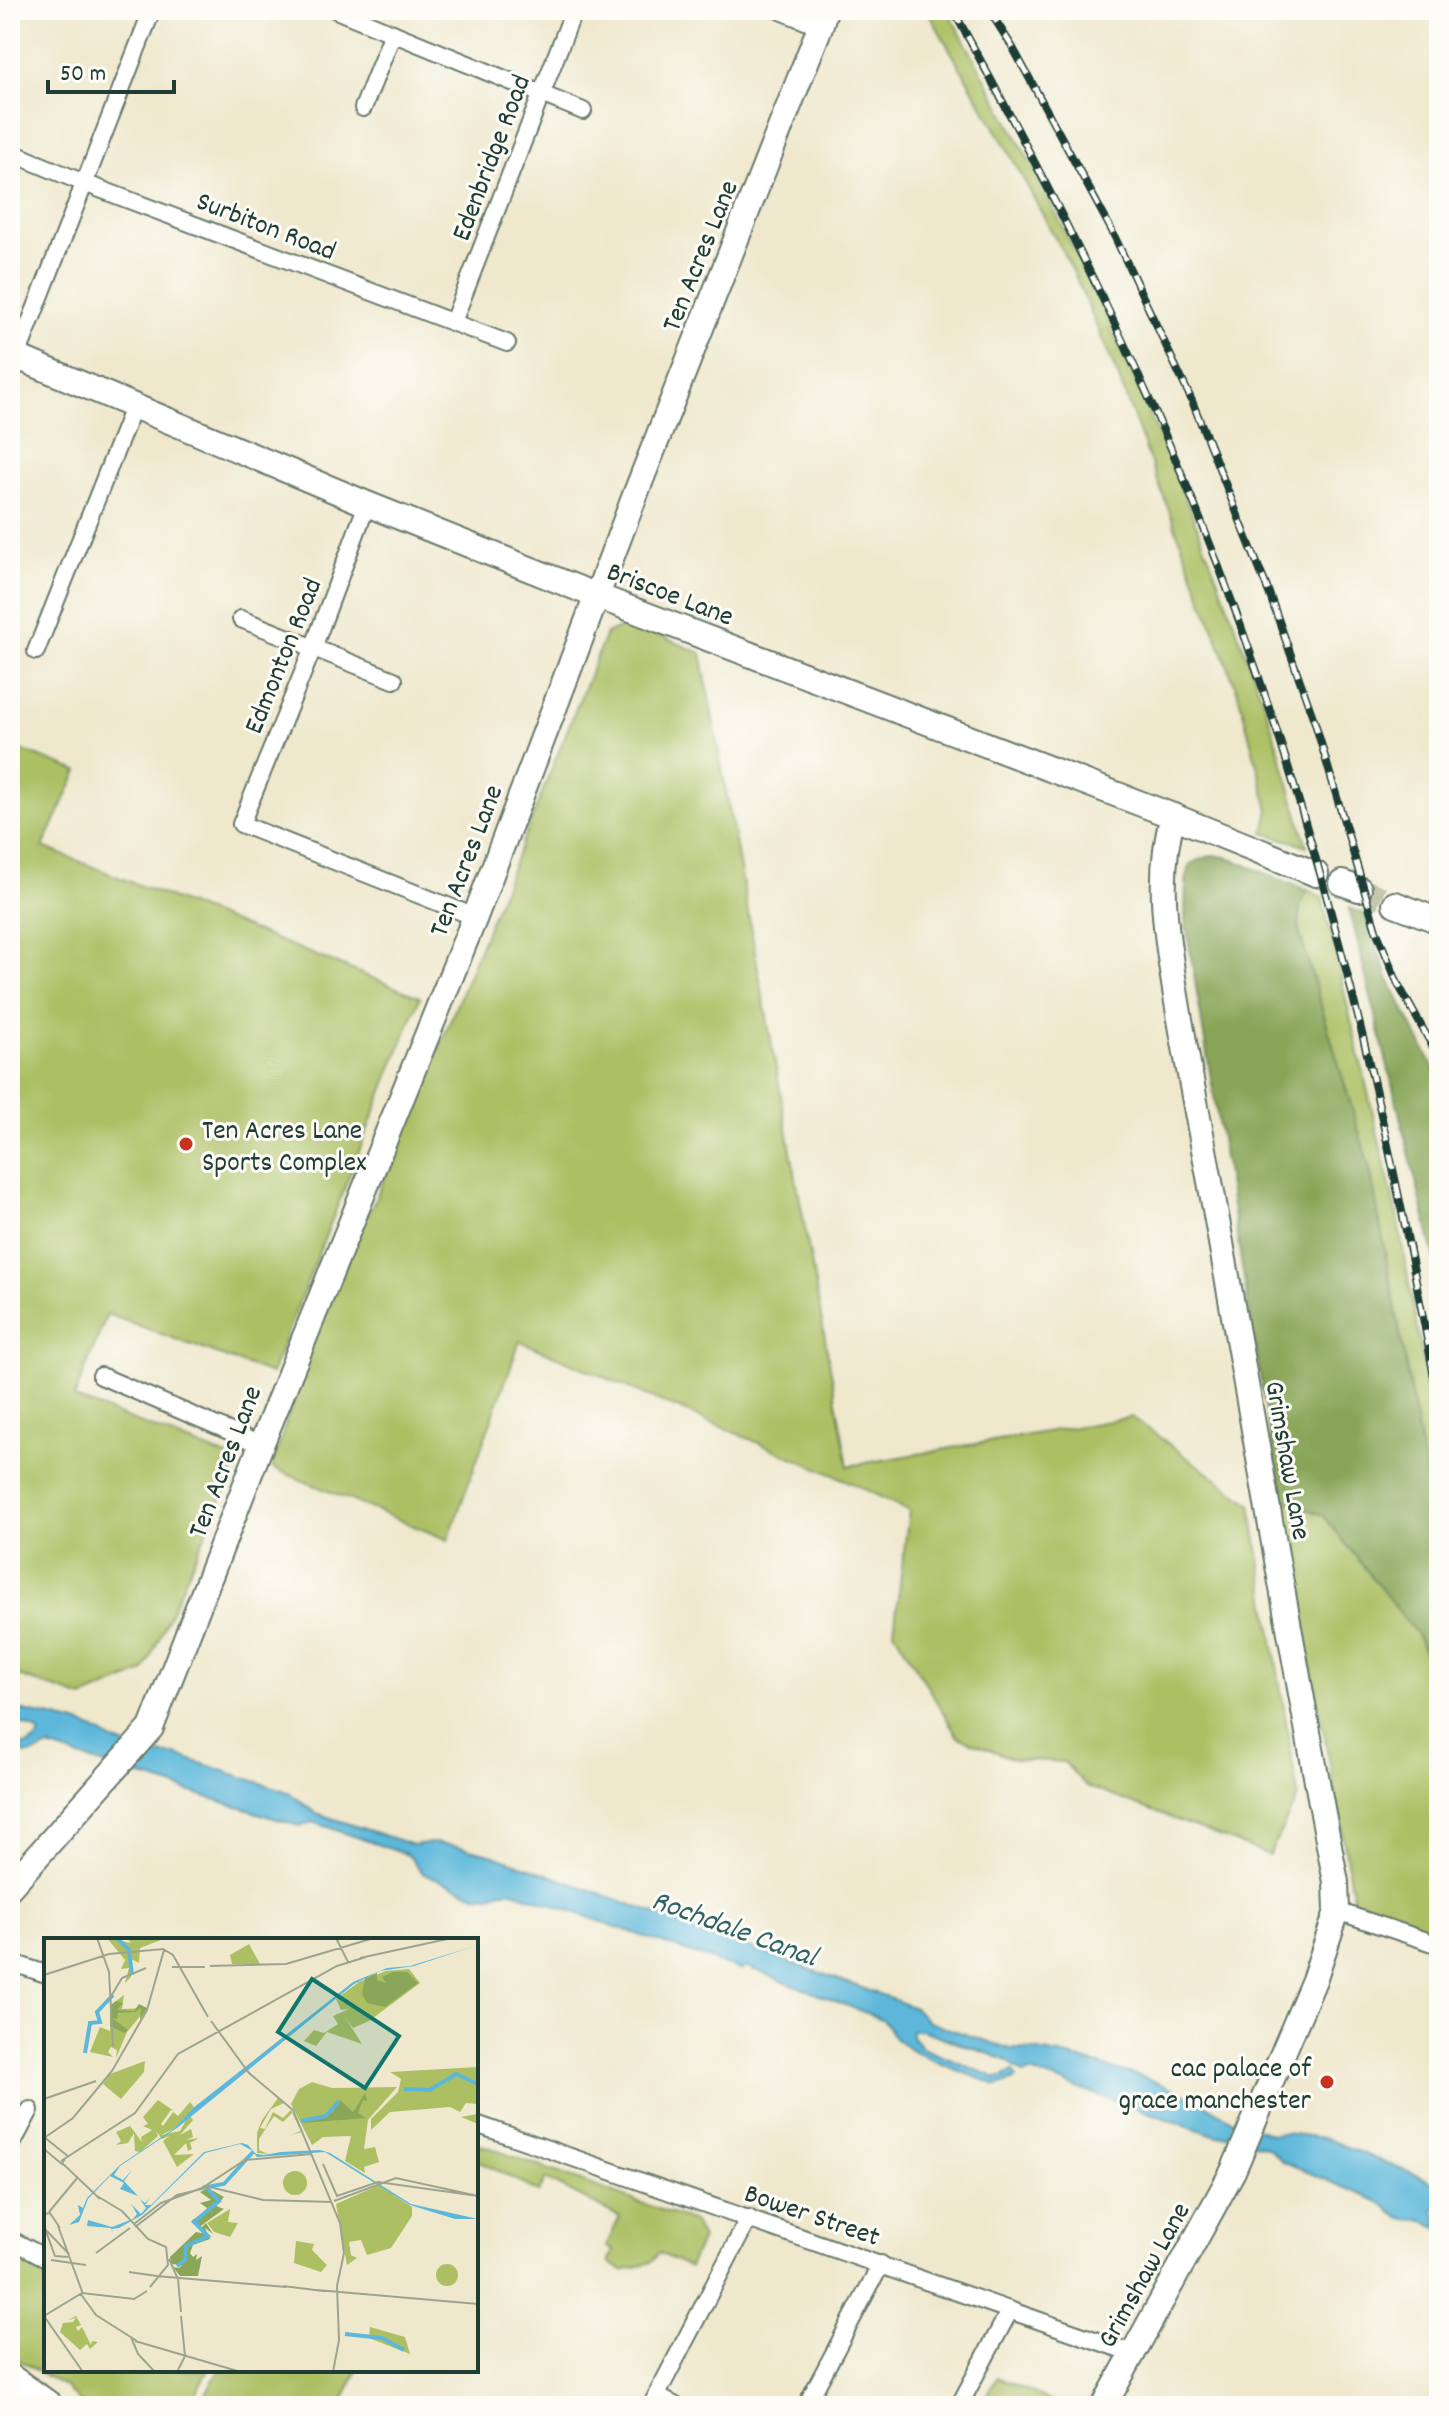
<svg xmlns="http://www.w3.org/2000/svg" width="1449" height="2416" viewBox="0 0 1449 2416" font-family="Dekko,sans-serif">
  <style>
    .green { fill: #acbf63; stroke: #667e4c; stroke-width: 2 }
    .forest { fill: #89a659; stroke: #547246; stroke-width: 2 }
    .water { fill: #5cb7da; stroke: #3e7a87; stroke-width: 2 }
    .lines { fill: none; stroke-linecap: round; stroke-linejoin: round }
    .secondary-tunnel { stroke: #c5c6ae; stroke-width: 24; stroke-dasharray: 24 12; stroke-linecap: butt }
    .street-casing { stroke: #68796a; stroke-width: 20 }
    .secondary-casing { stroke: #68796a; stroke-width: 28 }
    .highway-casing { stroke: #68796a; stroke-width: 34 }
    .street { stroke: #fff; stroke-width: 16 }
    .secondary { stroke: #fff; stroke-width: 24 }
    .highway { stroke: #fff; stroke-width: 30 }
    .rail-casing { stroke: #1f3d34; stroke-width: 8 }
    .rail { stroke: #fdfcf7; stroke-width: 5; stroke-dasharray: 15; stroke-linecap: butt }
    .poi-dot { fill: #c8321e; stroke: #fdfcf7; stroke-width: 3 }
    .labels { text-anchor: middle; stroke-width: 6; stroke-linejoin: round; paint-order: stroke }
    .street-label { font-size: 28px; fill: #1f3d34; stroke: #fdfcf7 }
    .poi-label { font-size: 28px; fill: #1f3d34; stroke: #fdfcf7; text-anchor: start }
    .water-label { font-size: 30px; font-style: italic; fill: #316266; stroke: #fdfcf7 }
    .inset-river { fill: none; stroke: #5cb7da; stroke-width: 4 }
    .inset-road { fill: none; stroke: #9ca490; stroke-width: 2 }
    .view { fill: #0f766e; fill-opacity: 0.15; stroke: #0f766e; stroke-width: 4 }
    .inset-edge { fill: none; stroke: #1f3d34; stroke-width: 4 }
  </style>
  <rect width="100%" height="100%" fill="#fdfcf7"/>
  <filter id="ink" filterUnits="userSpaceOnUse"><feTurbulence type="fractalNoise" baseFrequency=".0125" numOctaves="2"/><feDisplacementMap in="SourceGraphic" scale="16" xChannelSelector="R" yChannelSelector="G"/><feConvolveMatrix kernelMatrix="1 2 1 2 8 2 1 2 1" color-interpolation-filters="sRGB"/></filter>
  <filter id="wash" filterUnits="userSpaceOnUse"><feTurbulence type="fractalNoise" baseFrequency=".006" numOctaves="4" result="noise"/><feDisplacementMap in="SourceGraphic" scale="32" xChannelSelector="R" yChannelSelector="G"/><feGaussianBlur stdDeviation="1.8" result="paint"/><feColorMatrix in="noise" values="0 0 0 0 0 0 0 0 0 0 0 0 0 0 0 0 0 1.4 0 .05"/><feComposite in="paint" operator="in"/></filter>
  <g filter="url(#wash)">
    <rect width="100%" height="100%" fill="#efe8cd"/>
    <!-- green -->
    <g class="green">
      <path d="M 927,10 L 947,10 C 1074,232 1180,466 1265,707 C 1281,753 1293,800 1307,846 L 1264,833 L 1269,810 L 1238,693 L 1118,376 L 1073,271 L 1005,145 Z"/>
      <path d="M 630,623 L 701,653 L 848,1466 L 1132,1417 L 1251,1504 L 1298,1796 L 1269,1855 L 1086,1786 L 1064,1762 L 1014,1759 L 958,1737 L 894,1631 L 909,1511 L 850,1482 L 520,1341 L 448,1540 L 272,1468 L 310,1345 L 407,1128 L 606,634 Z"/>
      <path d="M 10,746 L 78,771 L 43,847 L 420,997 L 271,1374 L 107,1314 L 74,1398 L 238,1461 L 144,1672 L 83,1698 L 10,1673 Z"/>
      <path d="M 1307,890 L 1322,897 L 1397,1216 L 1439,1451 L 1439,1548 L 1370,1169 L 1299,932 L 1300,907 Z"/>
      <path d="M 1280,1498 L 1323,1515 L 1416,1633 L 1439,1685 L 1439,1932 L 1353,1901 L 1343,1835 Z"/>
      <path d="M 476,2143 L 694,2222 L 702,2239 L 689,2267 L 659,2253 L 652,2262 L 623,2271 L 608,2262 L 614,2250 L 606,2246 L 620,2217 L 546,2179 L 539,2192 L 476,2160 Z"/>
      <path d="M 10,2247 L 46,2266 L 46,2370 L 208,2370 L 189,2406 L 84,2406 L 65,2387 L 10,2355 Z"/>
      <path d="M 219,2370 L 358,2370 L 340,2406 L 199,2406 Z"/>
      <path d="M 997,2377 L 1063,2406 L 982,2406 Z"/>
    </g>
    <!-- forest -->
    <g class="forest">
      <path d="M 1212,855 L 1226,857 L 1307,890 L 1300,907 L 1299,932 L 1370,1169 L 1439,1548 L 1439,1685 L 1416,1633 L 1323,1515 L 1280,1498 L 1185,920 L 1186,882 L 1190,864 Z"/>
      <path d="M 1349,908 L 1365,914 L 1389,980 L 1439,1078 L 1439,1275 Z"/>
    </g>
    <!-- water -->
    <path class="water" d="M 10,1707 C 36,1716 63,1717 88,1727 C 96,1730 103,1735 110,1739 C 130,1749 154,1756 176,1755 L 288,1792 L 316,1813 L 413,1845 C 439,1839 468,1849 494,1855 L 884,1996 L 915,2008 L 928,2022 L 1011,2049 L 1034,2050 L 1073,2058 L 1144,2077 L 1197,2099 L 1230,2119 L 1272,2134 L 1285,2133 L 1324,2138 L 1426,2179 L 1438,2186 L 1439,2208 L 1434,2209 L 1439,2229 C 1413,2210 1406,2231 1384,2204 L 1282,2161 L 1268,2148 L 1228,2135 L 1217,2136 L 1031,2072 L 1024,2074 L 1006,2060 L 922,2030 L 912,2030 L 912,2036 L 922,2048 L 994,2077 L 1003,2077 L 1013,2071 L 1017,2079 L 1007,2083 L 996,2085 C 968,2074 918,2058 896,2039 C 890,2033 889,2025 882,2019 L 747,1967 L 740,1970 L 513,1891 L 502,1891 L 487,1896 L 476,1895 L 424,1874 L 408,1855 L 313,1822 L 299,1826 L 48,1747 C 32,1756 28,1756 10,1750 L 10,1743 C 22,1748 34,1746 40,1734 L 34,1729 L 10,1720 Z"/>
  </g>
  <g filter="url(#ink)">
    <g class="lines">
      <!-- secondary-tunnel -->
      <path class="secondary-tunnel" d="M 1359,889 L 1395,904"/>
      <defs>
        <g id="street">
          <path d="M 336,10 L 583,111"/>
          <path d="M 779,10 L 820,27"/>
          <path d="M 363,108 L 393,33"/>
          <path d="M 10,152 L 84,183 L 507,343"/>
          <path d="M 453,322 L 574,10"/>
          <path d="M 17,356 L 152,10"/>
          <path d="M 367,504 L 313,648 L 241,824 L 475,917"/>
          <path d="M 241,619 L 394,680"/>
          <path d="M 36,651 L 134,405"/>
          <path d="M 101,1376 L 261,1445"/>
          <path d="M 1337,1911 L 1439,1945"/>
          <path d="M 10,1962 L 46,1974"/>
          <path d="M 476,2124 L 1132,2353"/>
          <path d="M 10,2148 L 30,2110"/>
          <path d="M 10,2239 L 46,2258"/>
          <path d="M 657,2396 L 676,2406"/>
          <path d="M 651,2406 L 749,2218"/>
          <path d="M 806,2406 L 881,2264"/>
          <path d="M 959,2406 L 1010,2310"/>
        </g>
        <g id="secondary">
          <path d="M 10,354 L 367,504 L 597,596 L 1173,816 L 1316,874"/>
          <path d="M 1342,883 L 1359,889"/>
          <path d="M 1395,904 L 1439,921"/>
          <path d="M 10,1887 L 151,1728 L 261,1445 L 475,917 L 637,490 L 820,27 L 825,10"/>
          <path d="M 1104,2406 L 1233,2171 L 1314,1980 L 1337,1911 L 1336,1882 C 1292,1654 1254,1426 1213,1198 C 1201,1132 1188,1067 1177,1002 C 1167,940 1155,878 1173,816"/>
        </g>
        <path id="highway" d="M 10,2380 L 47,2406"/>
      </defs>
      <!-- street casing -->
      <use href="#street" class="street-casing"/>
      <!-- secondary casing -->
      <use href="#secondary" class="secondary-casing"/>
      <!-- highway casing -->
      <use href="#highway" class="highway-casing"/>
      <!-- street -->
      <use href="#street" class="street"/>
      <!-- secondary -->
      <use href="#secondary" class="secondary"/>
      <!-- highway -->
      <use href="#highway" class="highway"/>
      <defs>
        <g id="rail">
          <path d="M 953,10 C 1042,171 1126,336 1195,506 C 1312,794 1385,1099 1439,1405"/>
          <path d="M 989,10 L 1013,48 L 1111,229 L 1192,401 L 1269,593 L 1315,723 L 1376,930 L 1398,984 L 1439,1058"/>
        </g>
      </defs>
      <!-- rail casing -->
      <use href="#rail" class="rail-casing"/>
      <!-- rail -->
      <use href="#rail" class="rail"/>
    </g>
  </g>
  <!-- markers -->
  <g class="poi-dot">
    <circle cx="186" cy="1144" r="8"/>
    <circle cx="1327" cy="2082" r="8"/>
  </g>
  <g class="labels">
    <!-- street labels -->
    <g class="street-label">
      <text transform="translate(489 157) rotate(-69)" y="10">Edenbridge Road</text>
      <text transform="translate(267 224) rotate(21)" y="10">Surbiton Road</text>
      <text transform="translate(698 255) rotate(-68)" y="10">Ten Acres Lane</text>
      <text transform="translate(671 592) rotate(21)" y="10">Briscoe Lane</text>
      <text transform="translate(281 655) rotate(-68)" y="10">Edmonton Road</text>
      <text transform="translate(464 860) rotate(-69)" y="10">Ten Acres Lane</text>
      <text transform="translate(1290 1460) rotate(80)" y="10">Grimshaw Lane</text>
      <text transform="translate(223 1461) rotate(-69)" y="10">Ten Acres Lane</text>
      <text transform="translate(813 2213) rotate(19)" y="10">Bower Street</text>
      <text transform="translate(1142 2274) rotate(-61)" y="10">Grimshaw Lane</text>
    </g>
    <!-- poi labels -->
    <g class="poi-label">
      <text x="202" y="1138">Ten Acres Lane<tspan x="202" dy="32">Sports Complex</tspan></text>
      <text x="1311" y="2076" text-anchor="end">cac palace of<tspan x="1311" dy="32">grace manchester</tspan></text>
    </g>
    <!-- water labels -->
    <g class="water-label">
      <text transform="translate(735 1927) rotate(20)" y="10">Rochdale Canal</text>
    </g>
  </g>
  <!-- overview -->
  <g transform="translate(44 1938)">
    <rect width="434" height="434" fill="#efe8cd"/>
    <path d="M 63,0 L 87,5 L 83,0 L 122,0 L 96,10 L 95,25 L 87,21 L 87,39 L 81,45 L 85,30 L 77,31 L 81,22 ZM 205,6 L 216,26 L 188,26 L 186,17 ZM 365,31 L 376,45 L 325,83 L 309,90 L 301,79 L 318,106 L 283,94 L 272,108 L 260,103 L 270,92 L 280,95 L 294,86 L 289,78 L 305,71 L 297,72 L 292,61 L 315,44 L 342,33 ZM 80,57 L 78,71 L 103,70 L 83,94 L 72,120 L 73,112 L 67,109 L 64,114 L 69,119 L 46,114 L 56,89 L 66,93 L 68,66 ZM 101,123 L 100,134 L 77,161 L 59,146 L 66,136 ZM 434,129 L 434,186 L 417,179 L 433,176 L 433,166 L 422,165 L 416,174 L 406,169 L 346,174 L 327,192 L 327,181 L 354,154 L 357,141 L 346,134 ZM 268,144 L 288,150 L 353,149 L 324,182 L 320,211 L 331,209 L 335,224 L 320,229 L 321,235 L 301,223 L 307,198 L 279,199 L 268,207 L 247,166 L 255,151 ZM 234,160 L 240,165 L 227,171 L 216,190 L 221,191 L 229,174 L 239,180 L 247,172 L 253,182 L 258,194 L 246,197 L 257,193 L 248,175 L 239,184 L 230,178 L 215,201 L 215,212 L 224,216 L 213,215 L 213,195 L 218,182 ZM 114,162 L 130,173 L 127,172 L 117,186 L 119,188 L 129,174 L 134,178 L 146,164 L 150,169 L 132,190 L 117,197 L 136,193 L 145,177 L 149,182 L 136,197 L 147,191 L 149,199 L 142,202 L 155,200 L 146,205 L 148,211 L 144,213 L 142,205 L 130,217 L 150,216 L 133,229 L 119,203 L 125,198 L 118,201 L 112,193 L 114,198 L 96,214 L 91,213 L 90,195 L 84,205 L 72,207 L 77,203 L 72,194 L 86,188 L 98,204 L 97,199 L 108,192 L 99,188 L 104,186 L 99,179 ZM239 245a12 12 0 1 1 24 0a12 12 0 1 1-24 0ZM 335,247 L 368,269 L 368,278 L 347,310 L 323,317 L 317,302 L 305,304 L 307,317 L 313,320 L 303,327 L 292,266 ZM 186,271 L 184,284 L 194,285 L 186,299 L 170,294 L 163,285 ZM 252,303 L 270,306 L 268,312 L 283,327 L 277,334 L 250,325 ZM392 337a11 11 0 1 1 22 0a11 11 0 1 1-22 0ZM 32,378 L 37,387 L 32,389 L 34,393 L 38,389 L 47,407 L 48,403 L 54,404 L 46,411 L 43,406 L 36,412 L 16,394 L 19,385 L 29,384 L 32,380 L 24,382 ZM 326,389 L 361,399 L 366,416 L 325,400 Z" fill="#acbf63"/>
    <path d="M 349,34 L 363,34 L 374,45 L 341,69 L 323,65 L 318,56 L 321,40 L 333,35 L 333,42 L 342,45 L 338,39 ZM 72,63 L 79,65 L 73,72 L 90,73 L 95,66 L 103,70 L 96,82 L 97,70 L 91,74 L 74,75 L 73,81 L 68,80 L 84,92 L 80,95 L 66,88 L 66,68 ZM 321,155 L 323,163 L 319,162 L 314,175 L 322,180 L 258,185 L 288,175 L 296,162 L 309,174 ZM 164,250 L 180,259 L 172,268 L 180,271 L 154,290 L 148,282 L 161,276 L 163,270 L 156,265 L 167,262 L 156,254 ZM 162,285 L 169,296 L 161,290 L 166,301 L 149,307 L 146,315 L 149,319 L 153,316 L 152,322 L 158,318 L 154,338 L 136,338 L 129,329 L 135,330 L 138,327 L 127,326 L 126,319 L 152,294 L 162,296 L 157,290 Z" fill="#89a659"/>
    <path d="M 434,7 L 370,28 L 336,33 L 310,46 L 133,190 L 76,228 L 70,237 L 79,242 L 88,232 L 80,243 L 94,258 L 76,251 L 80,245 L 66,238 L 44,261 L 35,284 L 25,287 L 36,277 L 34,267 L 39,270 L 43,260 L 76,227 L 131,190 L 149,170 L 309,44 L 343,30 L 366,28 ZM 198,205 L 204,207 L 212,216 L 220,217 L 237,214 L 276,212 L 286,215 L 367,266 L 434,281 L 411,281 L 366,267 L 281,214 L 213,219 L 209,214 L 193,226 L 209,213 L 196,206 L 161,215 L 98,277 L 75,290 L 68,291 L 69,295 L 67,290 L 43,288 L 44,282 L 68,289 L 89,281 L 93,276 L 87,266 L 97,276 L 102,270 L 96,261 L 101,265 L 106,260 L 101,267 L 107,267 L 160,214 Z" fill="#5cb7da"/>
    <path class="inset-river" d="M 73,0 L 85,12 L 88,37M 41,115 L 46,85 L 56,84 L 53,74 L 69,57M 360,151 L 386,152 L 412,136 L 434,146M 257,183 L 282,178 L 295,163M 133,328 L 141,322 L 142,308 L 164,298 L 150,284 L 175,263 L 162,249 L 180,246 L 209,214M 301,396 L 338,400 L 360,412"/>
    <path class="inset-road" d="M 53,0 L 65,34 L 69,108M 292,0 L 304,24M 316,20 L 408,0M 166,28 L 242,26 L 330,0M 128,29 L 161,29M 0,37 L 65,16 L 119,11 L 129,17 L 164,79M 66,60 L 78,40 L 102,30M 167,83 L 205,135 L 249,172 L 296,285 L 300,315 L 293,348 L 295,402 L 289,434M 0,161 L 52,143M 0,199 L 25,219M 0,200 L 29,180 L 68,133 L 103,72 L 120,12M 0,211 L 19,227M 21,221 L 18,225 L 56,261M 17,223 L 91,175 L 134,116 L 293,28 L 322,19M 279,226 L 293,258 L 334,244 L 434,258M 53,258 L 78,273 L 104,301 L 122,309 L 124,327 L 106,349M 290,263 L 352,240 L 434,258M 5,274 L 34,239M 0,276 L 6,275 L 16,290M 90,286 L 117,265 L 158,250 L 201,222 L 267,216M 0,288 L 11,318 L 24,319M 14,288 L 39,356M 91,289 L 133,257 L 166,249 L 219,262 L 288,264M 0,290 L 25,316M 52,315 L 86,290M 125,321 L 134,341 L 137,374M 7,322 L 42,327M 85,334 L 113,338M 112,338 L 242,349M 239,348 L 279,353M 273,352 L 434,366M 36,355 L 52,377 L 93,403M 87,399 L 94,416 L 111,434M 91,403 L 197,434M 39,434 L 0,378 L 38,355 L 90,361 L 103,353M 133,434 L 141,418 L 137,378"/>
    <path class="view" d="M 268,41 L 355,98 L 321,150 L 234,94 Z"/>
    <rect width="434" height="434" class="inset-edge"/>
  </g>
  <!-- margin -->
  <rect width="1449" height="2416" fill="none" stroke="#fdfcf7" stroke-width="40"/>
  <!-- scale -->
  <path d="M48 80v12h126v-12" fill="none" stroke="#1f3d34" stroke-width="4"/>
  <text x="60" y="80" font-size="24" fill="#1f3d34" stroke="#fdfcf7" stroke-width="6" paint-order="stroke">50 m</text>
</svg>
